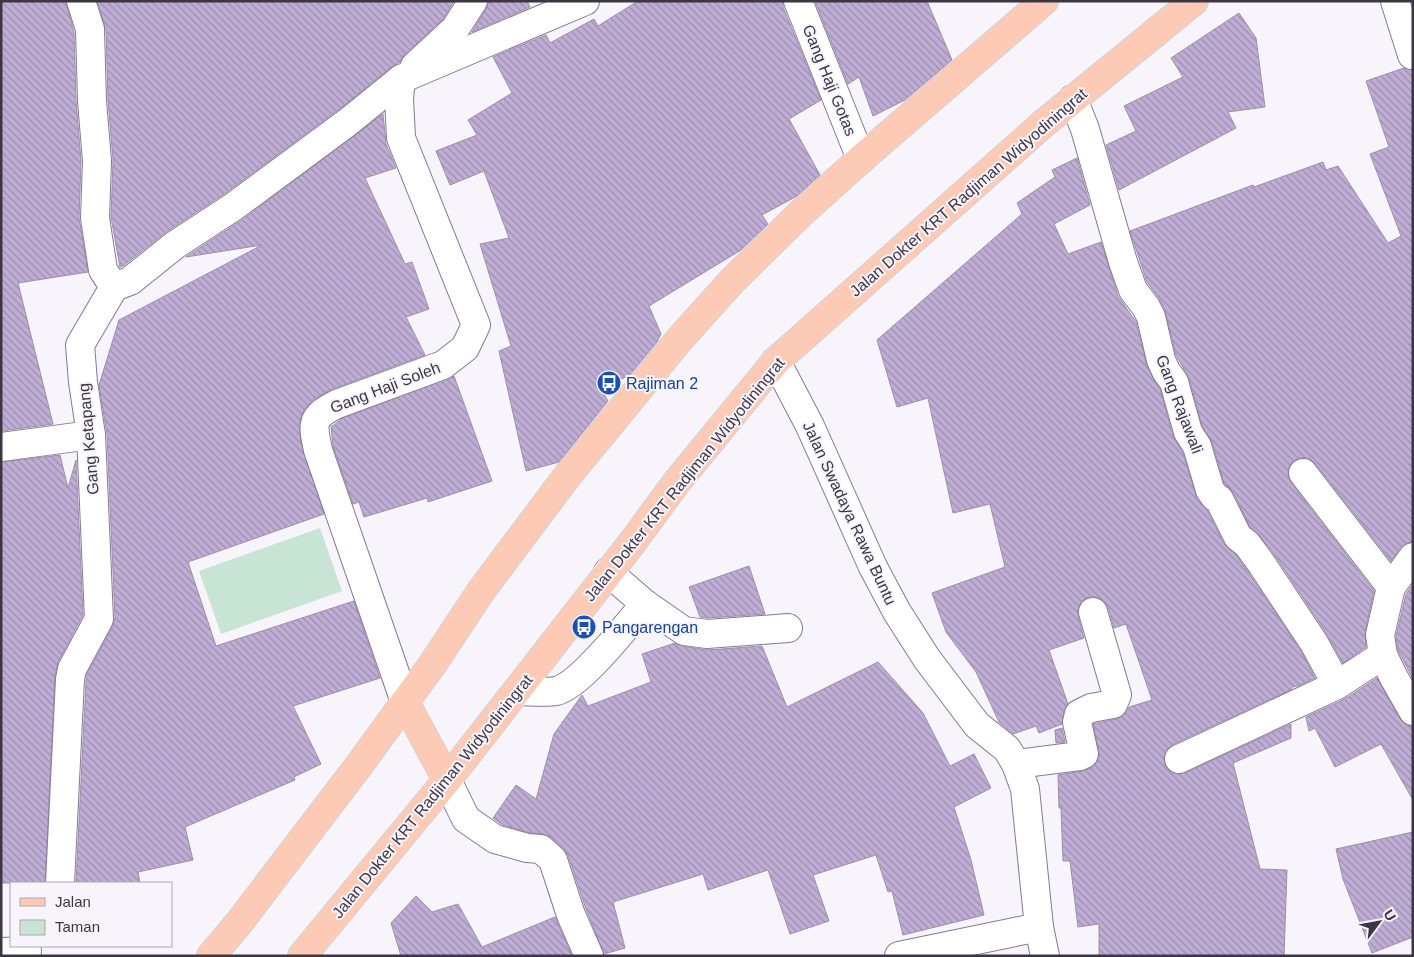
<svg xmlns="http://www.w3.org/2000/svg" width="1414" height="957" viewBox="0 0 1414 957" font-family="Arial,sans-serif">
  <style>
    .green { fill: #c8e4d5 }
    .building { fill: url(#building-back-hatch); stroke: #9c8fad }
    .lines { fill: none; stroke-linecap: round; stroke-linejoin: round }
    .minor-casing { stroke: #857895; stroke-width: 30 }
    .primary-casing { stroke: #d4d3d6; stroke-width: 30 }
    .minor { stroke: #fff; stroke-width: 28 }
    .primary { stroke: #fdcab5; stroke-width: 28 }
    .labels { text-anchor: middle; stroke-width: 4; stroke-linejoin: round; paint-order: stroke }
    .street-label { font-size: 16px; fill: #3c3643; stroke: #f7f4fb }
    .transit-label { font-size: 16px; fill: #164399; stroke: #f7f4fb; text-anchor: start }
  </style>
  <defs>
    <pattern id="building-back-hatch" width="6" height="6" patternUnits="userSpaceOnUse" patternTransform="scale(1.25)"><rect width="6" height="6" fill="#bfadd5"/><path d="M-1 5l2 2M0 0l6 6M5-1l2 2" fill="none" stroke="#9c8eae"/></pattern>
  </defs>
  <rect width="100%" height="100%" fill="#f7f4fb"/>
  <!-- green -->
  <path class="green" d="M 320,528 L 342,591 L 221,634 L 199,571 Z"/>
  <!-- building -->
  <g class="building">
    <path d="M 1,1 L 66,1 L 74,32 L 76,101 L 81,161 L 79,218 L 88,272 L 18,283 L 53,424 L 1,431 Z"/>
    <path d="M 97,1 L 454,1 L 443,19 L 404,55 L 400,62 L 391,67 L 338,110 L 224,194 L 166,232 L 123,266 L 120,267 L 111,217 L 113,160 L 108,100 L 106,29 Z"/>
    <path d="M 489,1 L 527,1 L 530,7 L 472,32 L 486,9 Z"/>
    <path d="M 638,1 L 783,1 L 783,7 L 821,100 L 789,119 L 820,175 L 797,196 L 762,215 L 768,224 L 741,250 L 649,306 L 661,334 L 657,342 L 629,376 L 600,387 L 608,401 L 559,462 L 526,471 L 499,351 L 511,346 L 480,244 L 509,238 L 484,171 L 450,185 L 436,151 L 477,135 L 468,120 L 512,93 L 493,57 L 546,35 L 550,43 L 594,19 L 598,26 Z"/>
    <path d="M 815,1 L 927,1 L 952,60 L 905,100 L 873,116 L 859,77 L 848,84 Z"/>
    <path d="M 1239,13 L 1256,38 L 1265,107 L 1228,112 L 1236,128 L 1119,190 L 1106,145 L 1136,131 L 1124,106 L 1183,77 L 1171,58 Z"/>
    <path d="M 1404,68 L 1413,70 L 1413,542 L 1406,543 L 1401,547 L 1391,561 L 1315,463 L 1308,458 L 1300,458 L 1293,461 L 1289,467 L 1288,475 L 1291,483 L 1374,591 L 1365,632 L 1366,647 L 1343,663 L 1327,634 L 1274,554 L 1259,535 L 1250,527 L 1233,492 L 1224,483 L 1212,442 L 1202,426 L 1189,378 L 1176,355 L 1165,310 L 1159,298 L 1147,282 L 1130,231 L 1253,185 L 1254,187 L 1323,162 L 1326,170 L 1338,166 L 1388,243 L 1401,236 L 1370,154 L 1389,147 L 1366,81 Z"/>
    <path d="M 383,114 L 386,144 L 396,168 L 365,178 L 405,264 L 412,262 L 429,309 L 406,317 L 425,355 L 330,390 L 313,400 L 304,410 L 299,424 L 301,443 L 324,514 L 188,562 L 216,646 L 354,601 L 380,678 L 293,706 L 321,764 L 294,777 L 295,780 L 185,827 L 193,860 L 138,872 L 140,883 L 76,883 L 86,681 L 87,674 L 113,626 L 115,618 L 107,434 L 99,385 L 119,320 L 262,245 L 186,257 L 242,220 Z"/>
    <path d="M 1077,158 L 1090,205 L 1054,224 L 1068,254 L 1101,242 L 1118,296 L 1136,322 L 1147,366 L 1160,389 L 1173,436 L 1183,453 L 1197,499 L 1207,510 L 1224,544 L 1236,555 L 1248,572 L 1301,651 L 1315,678 L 1298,686 L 1292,687 L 1292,689 L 1172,745 L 1167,750 L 1164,757 L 1165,765 L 1170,771 L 1177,774 L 1185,773 L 1291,724 L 1291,738 L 1233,763 L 1260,869 L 1287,870 L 1284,956 L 1099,956 L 1099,924 L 1078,927 L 1070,861 L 1063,861 L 1061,808 L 1059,808 L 1058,775 L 1082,771 L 1091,768 L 1096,763 L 1099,757 L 1099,751 L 1093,724 L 1116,719 L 1123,716 L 1129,707 L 1152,700 L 1126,624 L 1114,628 L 1108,607 L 1104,601 L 1097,597 L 1089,597 L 1082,601 L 1078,608 L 1078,616 L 1084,638 L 1049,650 L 1068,704 L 1064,710 L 1062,724 L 1039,733 L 1036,726 L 1013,734 L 999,722 L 976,672 L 946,632 L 932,593 L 1005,567 L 990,504 L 953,513 L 928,398 L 897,407 L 877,340 L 1022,214 L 1017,203 L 1055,177 L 1052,170 Z"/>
    <path d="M 454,376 L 492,481 L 428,502 L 427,498 L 364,517 L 359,502 L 353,504 L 333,446 L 331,427 L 343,418 Z"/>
    <path d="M 60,455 L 68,488 L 76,460 L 83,615 L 58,662 L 55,676 L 45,883 L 1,883 L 1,462 Z"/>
    <path d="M 749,566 L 765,614 L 707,618 L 700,617 L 689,587 Z"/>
    <path d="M 1413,584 L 1413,679 L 1398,650 L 1396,636 L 1406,594 Z"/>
    <path d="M 675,643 L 682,646 L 708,650 L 762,646 L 787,707 L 878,662 L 923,713 L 950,766 L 974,754 L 991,788 L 954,807 L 971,860 L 984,915 L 903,935 L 892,891 L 888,892 L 876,855 L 813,875 L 829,921 L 790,934 L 768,870 L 708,890 L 703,874 L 613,902 L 625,948 L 604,954 L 586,909 L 568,855 L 564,849 L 551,837 L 543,834 L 530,833 L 503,825 L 493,818 L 516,785 L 536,799 L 554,734 L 582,695 L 588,706 L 651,682 L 642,654 Z"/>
    <path d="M 1377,678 L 1400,719 L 1406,725 L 1413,727 L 1413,800 L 1381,744 L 1335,767 L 1315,728 L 1309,731 L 1306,717 L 1345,699 Z"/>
    <path d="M 1062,728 L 1065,742 L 1056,743 L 1055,730 Z"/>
    <path d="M 1413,832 L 1413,937 L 1372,953 L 1343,879 L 1336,849 Z"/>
    <path d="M 416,896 L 432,912 L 458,904 L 482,947 L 555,917 L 572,956 L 401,956 L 391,923 Z"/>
  </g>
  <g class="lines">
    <defs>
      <g id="minor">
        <path d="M 798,1 L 861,159"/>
        <path d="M 1395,1 L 1412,55"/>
        <path d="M 415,66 L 455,29 L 473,1"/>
        <path d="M 401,79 L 399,99 L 401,138 L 476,325 L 465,348 L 443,365 L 337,404 C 311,417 312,423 318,450 L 405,702"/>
        <path d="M 1073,99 L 1085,129 L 1123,262 L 1133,290 L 1146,307 L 1151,317 L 1161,360 L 1166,371 L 1174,382 L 1188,432 L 1197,446 L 1210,490 L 1215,497 L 1219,499 L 1238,537 L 1247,544 L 1261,563 L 1314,643 L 1337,685"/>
        <path d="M 114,287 L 130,281 L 175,245 L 233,207 L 348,122 L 401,79 L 585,1"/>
        <path d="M 776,361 L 810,426 L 873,567 L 897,612 L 927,659 L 977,725 L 1007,749 L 1016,764 L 1025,789 L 1039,927 L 1045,956"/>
        <path d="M 1,447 L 91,435"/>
        <path d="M 1303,473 L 1391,587"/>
        <path d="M 1413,557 L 1391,587 L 1380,635 L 1383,655 L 1393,676 L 1413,711"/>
        <path d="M 608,572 L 645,604 L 684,631 L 707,634 L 788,628"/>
        <path d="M 517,691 C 529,691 544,693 556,691 C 580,686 627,625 645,604"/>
        <path d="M 1179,759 L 1337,685 L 1383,655"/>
        <path d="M 1016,764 L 1080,756 L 1084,754 L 1077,722 L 1079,714 L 1091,708 L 1113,704 L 1117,695 L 1093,612"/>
        <path d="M 447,780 L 466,819 L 495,839 L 527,848 L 541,849 L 553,860 L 571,915 L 589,956"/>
        <path d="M 60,883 L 70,679 L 72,669 L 99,619 L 91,435 L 83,382 L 80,345 L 114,287 L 103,270 L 95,218 L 97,161 L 92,101 L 90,29 L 81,1"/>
        <path d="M 1,952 L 27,951"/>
        <path d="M 899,956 L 1039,927"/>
      </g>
      <g id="primary">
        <path d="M 405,702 L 447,780"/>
        <path d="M 211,956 L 238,924 L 357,768 L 432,665 L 481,591 L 568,475 L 679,340 L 732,281 L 800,214 L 861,159 L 1044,1"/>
        <path d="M 302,956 L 447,780 L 635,539 L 676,483 L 776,361 L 1043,124 L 1194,1"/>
      </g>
    </defs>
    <!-- minor casing -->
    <use href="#minor" class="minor-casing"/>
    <!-- primary casing -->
    <use href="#primary" class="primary-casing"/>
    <!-- minor -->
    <use href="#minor" class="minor"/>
    <!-- primary -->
    <use href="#primary" class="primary"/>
  </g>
  <!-- icons -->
  <defs>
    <symbol id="bus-disc" viewBox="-11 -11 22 22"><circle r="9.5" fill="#1a4fb4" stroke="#f7f4fb"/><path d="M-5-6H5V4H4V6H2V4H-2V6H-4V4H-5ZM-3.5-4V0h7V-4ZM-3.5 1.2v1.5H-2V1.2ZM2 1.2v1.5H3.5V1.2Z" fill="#fff"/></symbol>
  </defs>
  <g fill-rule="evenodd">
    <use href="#bus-disc" x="595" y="369" width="28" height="28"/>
    <use href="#bus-disc" x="570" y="613" width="28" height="28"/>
  </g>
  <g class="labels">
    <!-- street labels -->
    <g class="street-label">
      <text transform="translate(830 80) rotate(68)" y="6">Gang Haji Gotas</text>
      <text transform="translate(968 192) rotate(-41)" y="6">Jalan Dokter KRT Radjiman Widyodiningrat</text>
      <text transform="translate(385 387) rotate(-21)" y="6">Gang Haji Soleh</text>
      <text transform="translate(1180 404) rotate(69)" y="6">Gang Rajawali</text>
      <text transform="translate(88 439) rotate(-95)" y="6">Gang Ketapang</text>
      <text transform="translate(684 479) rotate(-51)" y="6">Jalan Dokter KRT Radjiman Widyodiningrat</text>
      <text transform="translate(850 513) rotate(65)" y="6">Jalan Swadaya Rawa Buntu</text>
      <text transform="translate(432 796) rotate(-51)" y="6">Jalan Dokter KRT Radjiman Widyodiningrat</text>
    </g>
    <!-- transit labels -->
    <g class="transit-label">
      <text x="626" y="389">Rajiman 2</text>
      <text x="602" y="633">Pangarengan</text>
    </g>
  </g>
  <!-- border -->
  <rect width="1414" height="957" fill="none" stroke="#3c3643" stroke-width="5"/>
  <!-- legend -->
  <rect x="10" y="882" width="162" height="65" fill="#f7f4fb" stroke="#aca8b1"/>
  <rect x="20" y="898" width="25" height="8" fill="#fdcab5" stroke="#aca8b1"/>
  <text x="55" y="907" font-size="15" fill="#3c3643">Jalan</text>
  <rect x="20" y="920" width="25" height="15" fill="#c8e4d5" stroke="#aca8b1"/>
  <text x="55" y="932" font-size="15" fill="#3c3643">Taman</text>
  <!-- north arrow -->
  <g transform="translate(1379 922) rotate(58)" stroke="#f7f4fb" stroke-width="4" paint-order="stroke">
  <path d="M0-4L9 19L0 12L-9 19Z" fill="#3c3643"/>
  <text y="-8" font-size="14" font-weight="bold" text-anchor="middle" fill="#3c3643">U</text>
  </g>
</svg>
